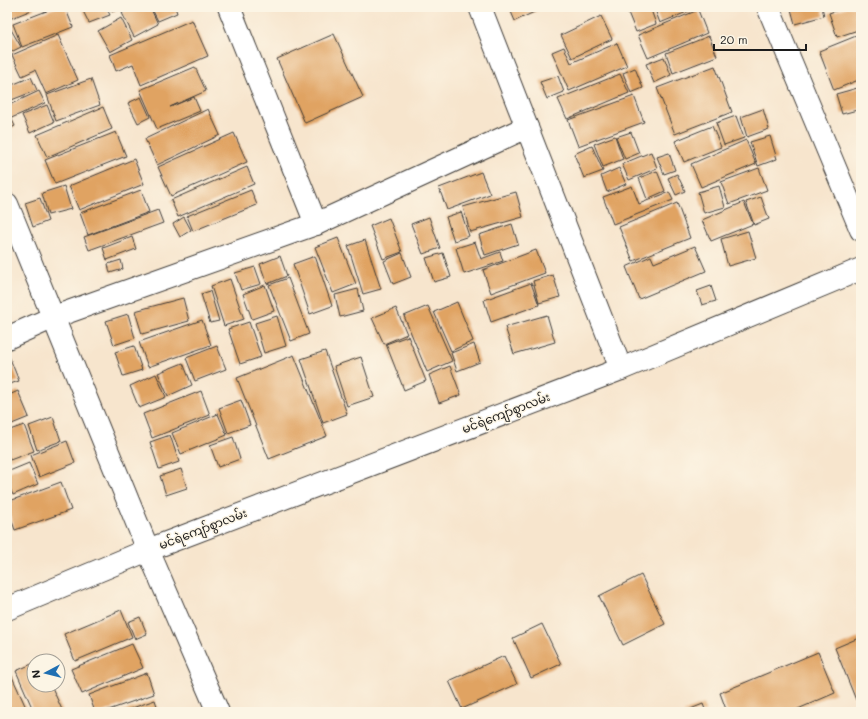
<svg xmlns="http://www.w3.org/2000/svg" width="868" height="719" viewBox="0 0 868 719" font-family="Mali,'Noto Sans Myanmar',sans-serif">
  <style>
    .building { fill: #e0a362 }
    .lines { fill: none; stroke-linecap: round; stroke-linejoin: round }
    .minor-casing { stroke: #3d3a37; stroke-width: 24 }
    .minor { stroke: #fff; stroke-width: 22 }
    .labels { text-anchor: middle; stroke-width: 3; stroke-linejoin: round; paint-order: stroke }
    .street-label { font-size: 12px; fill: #1c1c1c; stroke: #fcf5e5 }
  </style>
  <rect width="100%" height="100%" fill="#fcf5e5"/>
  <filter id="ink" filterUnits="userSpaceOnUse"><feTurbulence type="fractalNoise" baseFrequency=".025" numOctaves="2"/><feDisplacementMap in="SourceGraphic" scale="8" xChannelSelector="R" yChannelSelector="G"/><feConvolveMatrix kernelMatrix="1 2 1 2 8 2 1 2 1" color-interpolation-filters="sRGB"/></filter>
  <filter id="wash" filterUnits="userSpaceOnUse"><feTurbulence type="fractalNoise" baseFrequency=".012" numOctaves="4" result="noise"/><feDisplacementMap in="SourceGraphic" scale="16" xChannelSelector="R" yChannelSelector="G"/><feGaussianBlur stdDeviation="0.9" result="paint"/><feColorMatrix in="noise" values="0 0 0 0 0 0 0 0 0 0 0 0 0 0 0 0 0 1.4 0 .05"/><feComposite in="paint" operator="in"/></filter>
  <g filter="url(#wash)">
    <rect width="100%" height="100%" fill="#f7e5cd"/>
    <g id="blocks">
      <!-- building -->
      <g class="building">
        <path d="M 7,7 L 33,7 L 34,9 L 7,20 Z"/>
        <path d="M 57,7 L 65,7 L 73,27 L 22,47 L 13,24 Z"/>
        <path d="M 81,7 L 106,7 L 110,15 L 89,23 Z"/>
        <path d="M 110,7 L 123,7 L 112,12 Z"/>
        <path d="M 133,7 L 150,7 L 158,24 L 134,37 L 122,13 Z"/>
        <path d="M 151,7 L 175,7 L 177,13 L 158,21 Z"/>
        <path d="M 509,7 L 545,7 L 515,21 Z"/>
        <path d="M 634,7 L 650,7 L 656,24 L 636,32 L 627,10 Z"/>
        <path d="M 654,7 L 699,7 L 660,23 Z"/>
        <path d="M 799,7 L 822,7 L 824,16 L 795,24 L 791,9 Z"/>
        <path d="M 847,7 L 861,7 L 861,29 L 837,37 L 829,13 Z"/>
        <path d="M 698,10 L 707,33 L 648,58 L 638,35 Z"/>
        <path d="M 601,16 L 612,39 L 572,58 L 561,35 Z"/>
        <path d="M 121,18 L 132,40 L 110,52 L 98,31 Z"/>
        <path d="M 192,20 L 208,56 L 141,85 L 133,64 L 116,71 L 110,55 Z"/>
        <path d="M 9,26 L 21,47 L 7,54 L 7,27 Z"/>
        <path d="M 334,34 L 363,97 L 305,123 L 277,59 Z"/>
        <path d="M 861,34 L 861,79 L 834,90 L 819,51 Z"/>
        <path d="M 58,35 L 78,80 L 46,94 L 35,70 L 22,76 L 12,55 Z"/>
        <path d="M 709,36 L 717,56 L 673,73 L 666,53 Z"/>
        <path d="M 617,43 L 627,66 L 569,91 L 552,52 L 564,47 L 571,63 Z"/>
        <path d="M 664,57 L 671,75 L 654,83 L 646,64 Z"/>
        <path d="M 715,66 L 732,112 L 675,134 L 657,88 Z"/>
        <path d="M 195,67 L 206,91 L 170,107 L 194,97 L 200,111 L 157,129 L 140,90 Z"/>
        <path d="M 635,68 L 643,88 L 631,93 L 623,73 Z"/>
        <path d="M 620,74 L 629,93 L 567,119 L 558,99 Z"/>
        <path d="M 558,76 L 564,92 L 547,99 L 540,82 Z"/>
        <path d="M 31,77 L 37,90 L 9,101 L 7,95 L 7,87 Z"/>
        <path d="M 91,79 L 100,105 L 56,121 L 47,95 Z"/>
        <path d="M 861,87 L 861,109 L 842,114 L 836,94 Z"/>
        <path d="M 39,91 L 45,103 L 7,120 L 7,106 Z"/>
        <path d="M 634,96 L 644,122 L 578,146 L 568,120 Z"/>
        <path d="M 141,97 L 150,117 L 138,123 L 128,103 Z"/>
        <path d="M 47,105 L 54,122 L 30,133 L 22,115 Z"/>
        <path d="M 103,107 L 112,129 L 47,157 L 37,135 Z"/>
        <path d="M 208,109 L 220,135 L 157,165 L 145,139 Z"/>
        <path d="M 763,109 L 769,129 L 747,137 L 741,117 Z"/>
        <path d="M 736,116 L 744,138 L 724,145 L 716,123 Z"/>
        <path d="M 12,120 L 15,126 L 7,130 L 7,123 Z"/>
        <path d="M 712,126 L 721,147 L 684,162 L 675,141 Z"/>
        <path d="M 116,132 L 126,156 L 55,184 L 45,160 Z"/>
        <path d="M 631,132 L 639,153 L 625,159 L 616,137 Z"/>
        <path d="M 234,133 L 247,162 L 171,196 L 158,167 Z"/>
        <path d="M 615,136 L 623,159 L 603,167 L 594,144 Z"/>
        <path d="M 770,136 L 777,159 L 758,166 L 750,142 Z"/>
        <path d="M 746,140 L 756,164 L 701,187 L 691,164 Z"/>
        <path d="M 592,146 L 603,171 L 584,178 L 574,154 Z"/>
        <path d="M 651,152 L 657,168 L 629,180 L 622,164 Z"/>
        <path d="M 669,153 L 675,170 L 664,174 L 657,157 Z"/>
        <path d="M 134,159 L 144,184 L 79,210 L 69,186 Z"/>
        <path d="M 247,167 L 254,184 L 178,217 L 171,200 Z"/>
        <path d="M 619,168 L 626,184 L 607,192 L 601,176 Z"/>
        <path d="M 759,168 L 767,190 L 729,204 L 721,182 Z"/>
        <path d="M 657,171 L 665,191 L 647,199 L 639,178 Z"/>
        <path d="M 481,172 L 490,194 L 447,210 L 439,188 Z"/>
        <path d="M 677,174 L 685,191 L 676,195 L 668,178 Z"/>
        <path d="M 64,186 L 71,209 L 48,215 L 42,193 Z"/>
        <path d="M 632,186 L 639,204 L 669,192 L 673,200 L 613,224 L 603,197 Z"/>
        <path d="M 719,186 L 725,207 L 704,213 L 698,192 Z"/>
        <path d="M 141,190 L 149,212 L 88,235 L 80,213 Z"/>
        <path d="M 251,190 L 257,205 L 193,231 L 187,216 Z"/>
        <path d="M 516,192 L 523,217 L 470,232 L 463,207 Z"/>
        <path d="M 761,197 L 769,219 L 754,225 L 746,202 Z"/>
        <path d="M 40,198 L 48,221 L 33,227 L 25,203 Z"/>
        <path d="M 744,202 L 753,224 L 711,241 L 702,220 Z"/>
        <path d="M 677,203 L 690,238 L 633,261 L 619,227 Z"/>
        <path d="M 158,210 L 163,223 L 89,250 L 84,237 Z"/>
        <path d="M 461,212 L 469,236 L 454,241 L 446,217 Z"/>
        <path d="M 184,217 L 191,230 L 180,237 L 173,224 Z"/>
        <path d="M 429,217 L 440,248 L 423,254 L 411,224 Z"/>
        <path d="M 389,218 L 402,252 L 383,259 L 370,226 Z"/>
        <path d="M 512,224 L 518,244 L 485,255 L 479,235 Z"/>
        <path d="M 748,231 L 756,258 L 728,266 L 721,239 Z"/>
        <path d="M 132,237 L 136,249 L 107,260 L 103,248 Z"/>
        <path d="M 338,238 L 356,284 L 333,293 L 315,247 Z"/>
        <path d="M 365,240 L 381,289 L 363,294 L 348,246 Z"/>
        <path d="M 475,242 L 481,259 L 500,252 L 503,261 L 464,274 L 456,248 Z"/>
        <path d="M 695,246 L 706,271 L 639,299 L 626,267 L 651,256 L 654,263 Z"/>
        <path d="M 536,250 L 545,273 L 491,293 L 483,270 Z"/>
        <path d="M 402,253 L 411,277 L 393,284 L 384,261 Z"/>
        <path d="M 443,253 L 451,277 L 434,282 L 426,258 Z"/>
        <path d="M 280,256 L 287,276 L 267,284 L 260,264 Z"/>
        <path d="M 315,256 L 332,306 L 310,314 L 293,264 Z"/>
        <path d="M 121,260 L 123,269 L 110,273 L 108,264 Z"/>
        <path d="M 255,267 L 261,284 L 241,290 L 235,273 Z"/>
        <path d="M 553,275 L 560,297 L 539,303 L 533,281 Z"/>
        <path d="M 288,278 L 309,334 L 291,341 L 269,285 Z"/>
        <path d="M 230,279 L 244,319 L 224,326 L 211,286 Z"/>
        <path d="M 531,283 L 539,305 L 491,322 L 484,300 Z"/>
        <path d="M 265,285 L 274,311 L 252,319 L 243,294 Z"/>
        <path d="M 711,286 L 716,301 L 702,305 L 697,291 Z"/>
        <path d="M 358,289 L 363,311 L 340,317 L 335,295 Z"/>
        <path d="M 210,291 L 219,321 L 210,323 L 201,294 Z"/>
        <path d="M 183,298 L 189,321 L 142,334 L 135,311 Z"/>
        <path d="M 457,302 L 473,341 L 451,351 L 434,312 Z"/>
        <path d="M 428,306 L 452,361 L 427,372 L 404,316 Z"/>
        <path d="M 396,308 L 407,334 L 384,344 L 372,318 Z"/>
        <path d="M 128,314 L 135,338 L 114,345 L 106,321 Z"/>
        <path d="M 547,315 L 555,342 L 514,354 L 505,327 Z"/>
        <path d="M 277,316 L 286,346 L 264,353 L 255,323 Z"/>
        <path d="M 202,320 L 211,345 L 148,367 L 139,342 Z"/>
        <path d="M 249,322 L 261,357 L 240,364 L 228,329 Z"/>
        <path d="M 408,336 L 426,381 L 404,390 L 386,344 Z"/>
        <path d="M 474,344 L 480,362 L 457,371 L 451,353 Z"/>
        <path d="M 134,346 L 142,370 L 123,376 L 115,352 Z"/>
        <path d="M 217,346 L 226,369 L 195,381 L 186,358 Z"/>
        <path d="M 7,351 L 19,381 L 7,385 Z"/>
        <path d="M 325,351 L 347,414 L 323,423 L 301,359 Z"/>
        <path d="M 294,355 L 327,436 L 269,459 L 237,378 Z"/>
        <path d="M 361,357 L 374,397 L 347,406 L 334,366 Z"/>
        <path d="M 183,363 L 192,385 L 168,396 L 158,373 Z"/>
        <path d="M 450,366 L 461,395 L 439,403 L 429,375 Z"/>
        <path d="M 156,374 L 166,397 L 139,408 L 130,386 Z"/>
        <path d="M 18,391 L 29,417 L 7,426 L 7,396 Z"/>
        <path d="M 201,391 L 210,415 L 152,438 L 143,414 Z"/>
        <path d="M 241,400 L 250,425 L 228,433 L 219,408 Z"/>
        <path d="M 218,414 L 227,435 L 181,454 L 172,433 Z"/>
        <path d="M 53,417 L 61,441 L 37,450 L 29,426 Z"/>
        <path d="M 24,425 L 34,451 L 10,460 L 7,453 L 7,431 Z"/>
        <path d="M 170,435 L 179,462 L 159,469 L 150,442 Z"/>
        <path d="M 233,437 L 240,459 L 218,467 L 210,445 Z"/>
        <path d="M 67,441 L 75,463 L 39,477 L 31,455 Z"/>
        <path d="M 29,463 L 38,484 L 13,495 L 7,482 L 7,472 Z"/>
        <path d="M 181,469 L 187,488 L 166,495 L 160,476 Z"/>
        <path d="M 61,482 L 71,510 L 15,530 L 7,507 L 7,502 Z"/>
        <path d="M 641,575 L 665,624 L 623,645 L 599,596 Z"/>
        <path d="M 121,610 L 132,637 L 75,661 L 64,634 Z"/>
        <path d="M 140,617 L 147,634 L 135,639 L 128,622 Z"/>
        <path d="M 542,624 L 561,664 L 531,678 L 513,638 Z"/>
        <path d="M 861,637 L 861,698 L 856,700 L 835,648 Z"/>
        <path d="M 132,644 L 143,668 L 82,694 L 71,669 Z"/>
        <path d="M 818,652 L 835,693 L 791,712 L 727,712 L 720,693 Z"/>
        <path d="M 504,656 L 517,684 L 462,709 L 449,681 Z"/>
        <path d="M 34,663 L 34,685 L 51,685 L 63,712 L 34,712 L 16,671 Z"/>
        <path d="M 9,670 L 28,712 L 7,712 L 7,671 Z"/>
        <path d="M 147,673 L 154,694 L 103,712 L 95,712 L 89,695 Z"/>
        <path d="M 155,700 L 159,712 L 121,712 Z"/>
        <path d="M 703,704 L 706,712 L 683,712 Z"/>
      </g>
    </g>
  </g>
  <g filter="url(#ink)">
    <use href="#blocks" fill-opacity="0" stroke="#3d3a37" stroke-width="1"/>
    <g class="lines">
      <defs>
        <g id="minor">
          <path d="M 229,7 L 316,224"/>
          <path d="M 480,7 L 621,369"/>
          <path d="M 768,7 L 861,230"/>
          <path d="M 7,204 L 148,550 L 218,712"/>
          <path d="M 7,338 L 54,317 L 316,224 L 527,127"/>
          <path d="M 7,609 L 148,550 L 621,369 L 861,269"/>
        </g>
      </defs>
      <!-- minor casing -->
      <use href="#minor" class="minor-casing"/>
      <!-- minor -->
      <use href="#minor" class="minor"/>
    </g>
  </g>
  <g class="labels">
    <!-- street labels -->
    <g class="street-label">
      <text transform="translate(506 413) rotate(-21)" y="4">မင်ရဲကျော်စွာလမ်း</text>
      <text transform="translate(203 529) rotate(-21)" y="4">မင်ရဲကျော်စွာလမ်း</text>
    </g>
  </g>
  <!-- margin -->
  <rect width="868" height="719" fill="none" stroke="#fcf5e5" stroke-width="24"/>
  <!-- north arrow -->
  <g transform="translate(46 673) rotate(263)"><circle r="19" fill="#fcf5e5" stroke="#a29e95"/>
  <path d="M0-3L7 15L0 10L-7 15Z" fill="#1f6fb2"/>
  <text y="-6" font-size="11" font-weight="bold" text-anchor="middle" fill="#1c1c1c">N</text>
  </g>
  <!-- scale -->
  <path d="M714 44v6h92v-6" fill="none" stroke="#1c1c1c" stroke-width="2"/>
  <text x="720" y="44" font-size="12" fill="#1c1c1c" stroke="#fcf5e5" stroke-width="3" paint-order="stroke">20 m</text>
</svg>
